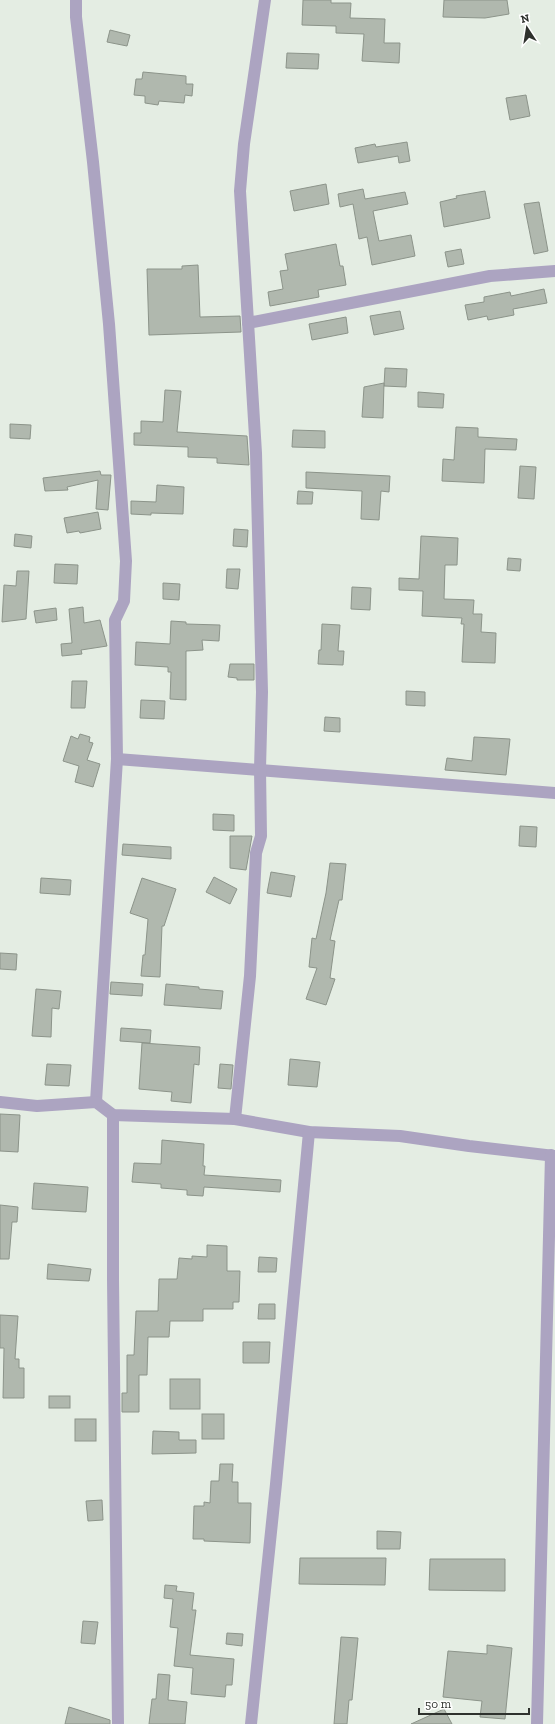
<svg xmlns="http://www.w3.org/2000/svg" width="555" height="1724" viewBox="0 0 555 1724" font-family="'Zilla Slab',serif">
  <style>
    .building { fill: #b0b8ae; stroke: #8c948a }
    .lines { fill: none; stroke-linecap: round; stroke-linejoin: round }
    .street { stroke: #aca4c1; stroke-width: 12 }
  </style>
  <rect width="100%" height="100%" fill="#e4ede3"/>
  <!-- building -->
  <g class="building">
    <path d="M 303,0 L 331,0 L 331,3 L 351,3 L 350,18 L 385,19 L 384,43 L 400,43 L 399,63 L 362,61 L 364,34 L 336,33 L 336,26 L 302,25 Z"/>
    <path d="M 444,0 L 507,0 L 509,14 L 485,18 L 443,17 Z"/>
    <path d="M 110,30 L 130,35 L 127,46 L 107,42 Z"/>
    <path d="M 287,53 L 319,54 L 318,69 L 286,68 Z"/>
    <path d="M 143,72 L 186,76 L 186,84 L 193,84 L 192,96 L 185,95 L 184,103 L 159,101 L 158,105 L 145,103 L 145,96 L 134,95 L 136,79 L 142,79 Z"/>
    <path d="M 526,95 L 530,116 L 510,120 L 506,98 Z"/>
    <path d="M 407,142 L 410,161 L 399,163 L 398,156 L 358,163 L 355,148 L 375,144 L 376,147 Z"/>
    <path d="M 326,184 L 329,204 L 294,211 L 290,191 Z"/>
    <path d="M 363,189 L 365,199 L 405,192 L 408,204 L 373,211 L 379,241 L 411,235 L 415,256 L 372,265 L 367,237 L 359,239 L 353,204 L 340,207 L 338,194 Z"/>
    <path d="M 485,191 L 490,218 L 444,227 L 440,202 L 457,198 L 456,196 Z"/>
    <path d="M 539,202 L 548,251 L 534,254 L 524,204 Z"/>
    <path d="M 336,244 L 340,266 L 343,266 L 346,285 L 318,290 L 319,297 L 270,306 L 268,292 L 283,289 L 280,271 L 288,270 L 285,254 Z"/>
    <path d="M 461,249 L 464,264 L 448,267 L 445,252 Z"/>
    <path d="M 198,265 L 200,317 L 240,316 L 241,332 L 149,335 L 147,269 L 182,269 L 182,266 Z"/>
    <path d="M 544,289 L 547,303 L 513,309 L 514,315 L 488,320 L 487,316 L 468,320 L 465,305 L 484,302 L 484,297 L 510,292 L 511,296 Z"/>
    <path d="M 400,311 L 404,329 L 374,335 L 370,316 Z"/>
    <path d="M 346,317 L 348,333 L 312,340 L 309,324 Z"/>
    <path d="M 385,368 L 407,369 L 406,387 L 384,386 Z"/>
    <path d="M 384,383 L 383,418 L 362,417 L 364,387 Z"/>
    <path d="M 165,390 L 181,391 L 177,432 L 247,436 L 249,465 L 217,463 L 217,458 L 188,457 L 188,447 L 134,445 L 134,433 L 141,433 L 141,421 L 163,422 Z"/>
    <path d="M 418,392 L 444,394 L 443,408 L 418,407 Z"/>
    <path d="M 10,424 L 31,425 L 30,439 L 10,438 Z"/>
    <path d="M 456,427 L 478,428 L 478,437 L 517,439 L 516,450 L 485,449 L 484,483 L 442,481 L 443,459 L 454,460 Z"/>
    <path d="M 293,430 L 325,431 L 325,448 L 292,447 Z"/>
    <path d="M 520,466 L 536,467 L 534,499 L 518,498 Z"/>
    <path d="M 100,471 L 101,475 L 111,475 L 108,510 L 96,509 L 98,480 L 67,487 L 68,490 L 45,491 L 43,478 Z"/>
    <path d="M 306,472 L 390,476 L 389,492 L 381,491 L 379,520 L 361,519 L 362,491 L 306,488 Z"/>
    <path d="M 157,485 L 184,487 L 183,514 L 151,513 L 151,515 L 131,514 L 131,501 L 156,502 Z"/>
    <path d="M 298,491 L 313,492 L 312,504 L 297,504 Z"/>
    <path d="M 98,512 L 101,529 L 80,533 L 79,531 L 67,533 L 64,518 Z"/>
    <path d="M 234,529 L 248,530 L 247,547 L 233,546 Z"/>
    <path d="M 15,534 L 32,536 L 31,548 L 14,546 Z"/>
    <path d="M 421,536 L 458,538 L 457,565 L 445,565 L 444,599 L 474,600 L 473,614 L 482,614 L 481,632 L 496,633 L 495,663 L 462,662 L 464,624 L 461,624 L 462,618 L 422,616 L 423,591 L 399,590 L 399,578 L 419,579 Z"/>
    <path d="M 508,558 L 521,559 L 520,571 L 507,570 Z"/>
    <path d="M 55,564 L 78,565 L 77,584 L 54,583 Z"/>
    <path d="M 227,569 L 240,569 L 238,589 L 226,588 Z"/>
    <path d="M 17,571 L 29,571 L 26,619 L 2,622 L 4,585 L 16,586 Z"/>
    <path d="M 163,583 L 180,584 L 179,600 L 163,599 Z"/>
    <path d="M 352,587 L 371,588 L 370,610 L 351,609 Z"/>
    <path d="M 83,607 L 84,623 L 100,620 L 107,646 L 81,650 L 82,654 L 62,656 L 61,644 L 72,643 L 69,609 Z"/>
    <path d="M 56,608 L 57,620 L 36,623 L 34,611 Z"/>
    <path d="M 171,621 L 186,622 L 186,624 L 220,625 L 219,641 L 202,640 L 203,650 L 186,651 L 186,700 L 170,699 L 171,672 L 168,672 L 168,667 L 135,665 L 136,642 L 170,644 Z"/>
    <path d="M 322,624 L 340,625 L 338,651 L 344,651 L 343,665 L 318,664 L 319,650 L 321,650 Z"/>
    <path d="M 230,664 L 254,664 L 254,680 L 237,680 L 237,678 L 228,677 Z"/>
    <path d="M 72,681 L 87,681 L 85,708 L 71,708 Z"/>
    <path d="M 406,691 L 425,692 L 425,706 L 406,705 Z"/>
    <path d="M 141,700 L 165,701 L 164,719 L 140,718 Z"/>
    <path d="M 325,717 L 340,718 L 340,732 L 324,731 Z"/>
    <path d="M 80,734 L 90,737 L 89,742 L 93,743 L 87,760 L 100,764 L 93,787 L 75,782 L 79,766 L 63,761 L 71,736 L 78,739 Z"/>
    <path d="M 474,737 L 510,739 L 506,775 L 445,770 L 447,758 L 472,761 Z"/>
    <path d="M 213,814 L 234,815 L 234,831 L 213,830 Z"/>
    <path d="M 520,826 L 537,827 L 536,847 L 519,846 Z"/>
    <path d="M 230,836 L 252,836 L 246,870 L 230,868 Z"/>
    <path d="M 123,844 L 171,847 L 171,859 L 122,855 Z"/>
    <path d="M 330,863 L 346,864 L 342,900 L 339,900 L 330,940 L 335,941 L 330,978 L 335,979 L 326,1005 L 306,999 L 317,968 L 309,967 L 312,938 L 316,939 L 326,893 Z"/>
    <path d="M 271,872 L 295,876 L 291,897 L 267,893 Z"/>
    <path d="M 214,877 L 237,889 L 230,904 L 206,892 Z"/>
    <path d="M 41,878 L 71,880 L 70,895 L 40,893 Z"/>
    <path d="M 142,878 L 176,889 L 164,926 L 162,926 L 160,977 L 141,976 L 143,955 L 145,955 L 148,919 L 130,913 Z"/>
    <path d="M 0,953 L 17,954 L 16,970 L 0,969 Z"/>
    <path d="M 111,982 L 143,984 L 142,996 L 110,994 Z"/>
    <path d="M 166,984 L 199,987 L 199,989 L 223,991 L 221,1009 L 164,1005 Z"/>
    <path d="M 36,989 L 61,991 L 59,1009 L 52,1008 L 51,1037 L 32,1036 Z"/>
    <path d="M 121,1028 L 151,1030 L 150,1043 L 120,1041 Z"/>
    <path d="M 142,1043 L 200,1047 L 199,1065 L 194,1064 L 191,1103 L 171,1101 L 172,1092 L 139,1089 Z"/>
    <path d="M 290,1059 L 320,1062 L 317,1087 L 288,1085 Z"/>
    <path d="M 47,1064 L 71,1065 L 69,1086 L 45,1085 Z"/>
    <path d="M 220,1064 L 233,1065 L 231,1089 L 218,1088 Z"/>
    <path d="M 0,1114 L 20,1115 L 18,1152 L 0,1151 Z"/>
    <path d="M 162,1140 L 204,1144 L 203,1166 L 205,1166 L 204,1175 L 281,1180 L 280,1192 L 204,1187 L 203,1196 L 187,1195 L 187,1190 L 161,1188 L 161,1184 L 132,1182 L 134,1163 L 161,1164 Z"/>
    <path d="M 34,1183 L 88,1187 L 86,1212 L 32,1209 Z"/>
    <path d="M 0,1205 L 18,1207 L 17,1222 L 12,1222 L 9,1259 L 0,1259 Z"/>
    <path d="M 207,1245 L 227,1246 L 227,1271 L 240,1271 L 239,1302 L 233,1302 L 233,1309 L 203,1309 L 203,1321 L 170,1321 L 169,1337 L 148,1337 L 147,1375 L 139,1375 L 139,1412 L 122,1412 L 122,1393 L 127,1393 L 127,1355 L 134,1355 L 136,1311 L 158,1311 L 159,1279 L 177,1279 L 179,1258 L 192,1259 L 192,1256 L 207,1257 Z"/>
    <path d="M 259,1257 L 277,1258 L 276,1272 L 258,1272 Z"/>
    <path d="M 48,1264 L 91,1269 L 89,1281 L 47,1279 Z"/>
    <path d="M 259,1304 L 275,1304 L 275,1319 L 258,1319 Z"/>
    <path d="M 0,1315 L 18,1316 L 15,1359 L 19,1359 L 19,1368 L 24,1368 L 24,1398 L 3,1398 L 4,1348 L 0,1348 Z"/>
    <path d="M 243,1342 L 270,1342 L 269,1363 L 243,1363 Z"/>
    <rect x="170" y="1379" width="30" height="30"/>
    <rect x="49" y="1396" width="21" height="12"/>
    <rect x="202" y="1414" width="22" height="25"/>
    <rect x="75" y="1419" width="21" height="22"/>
    <path d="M 153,1431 L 179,1432 L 179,1440 L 196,1440 L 196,1453 L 152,1454 Z"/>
    <path d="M 220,1464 L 233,1464 L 232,1482 L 238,1482 L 238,1503 L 251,1503 L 250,1543 L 204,1541 L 204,1539 L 193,1539 L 194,1506 L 204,1506 L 204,1502 L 210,1503 L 211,1481 L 219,1481 Z"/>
    <path d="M 102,1500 L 103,1520 L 88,1521 L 86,1501 Z"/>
    <path d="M 377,1531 L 401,1532 L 400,1549 L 377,1549 Z"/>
    <path d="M 300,1558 L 386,1558 L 385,1585 L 299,1584 Z"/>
    <path d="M 430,1559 L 505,1559 L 505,1591 L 429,1590 Z"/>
    <path d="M 165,1585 L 177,1586 L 176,1591 L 194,1593 L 192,1610 L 196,1610 L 190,1655 L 234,1659 L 232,1685 L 226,1685 L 225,1697 L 191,1694 L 193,1668 L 174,1666 L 178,1628 L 170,1627 L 173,1599 L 164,1598 Z"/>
    <path d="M 83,1621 L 98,1622 L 95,1644 L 81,1643 Z"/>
    <path d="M 227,1633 L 243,1634 L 242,1646 L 226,1644 Z"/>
    <path d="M 341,1637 L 358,1638 L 352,1700 L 349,1700 L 347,1724 L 334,1724 Z"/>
    <path d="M 487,1645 L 512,1648 L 505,1719 L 480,1717 L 482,1701 L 443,1697 L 448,1651 L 487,1654 Z"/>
    <path d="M 158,1674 L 170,1675 L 168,1700 L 187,1702 L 185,1724 L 149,1724 L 152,1699 L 156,1699 Z"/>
    <path d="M 69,1707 L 110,1720 L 110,1724 L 65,1724 Z"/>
    <path d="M 444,1709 L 452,1724 L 411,1724 Z"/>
  </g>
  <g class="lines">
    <!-- street -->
    <g class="street">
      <path d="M 76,0 L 76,17 L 93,162 L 109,324 L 126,561 L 124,601 L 115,620 L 117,759 L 96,1102"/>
      <path d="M 248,323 L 490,276 L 555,271"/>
      <path d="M 117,759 L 555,793"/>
      <path d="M 0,1102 L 37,1106 L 96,1102 L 113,1115 L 235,1119 L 309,1132 L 400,1136 L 469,1146 L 555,1156"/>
      <path d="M 113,1115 L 113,1279 L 118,1724"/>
      <path d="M 235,1119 L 250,976 L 256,853 L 261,836 L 260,769 L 262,692 L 256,453 L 240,191 L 244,144 L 265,0"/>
      <path d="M 251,1724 L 276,1484 L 309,1132"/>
      <path d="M 537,1724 L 551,1155"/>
    </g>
  </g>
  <!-- north arrow -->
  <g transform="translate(527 28) rotate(348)" stroke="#ffffff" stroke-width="3" paint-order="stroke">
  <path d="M0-3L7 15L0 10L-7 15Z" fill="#2e312d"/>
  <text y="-6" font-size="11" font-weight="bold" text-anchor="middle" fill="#2e312d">N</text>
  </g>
  <!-- scale -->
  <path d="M419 1708v6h110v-6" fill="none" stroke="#2e312d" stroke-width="2"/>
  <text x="425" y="1708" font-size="12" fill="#2e312d" stroke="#ffffff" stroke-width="3" paint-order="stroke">50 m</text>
</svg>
